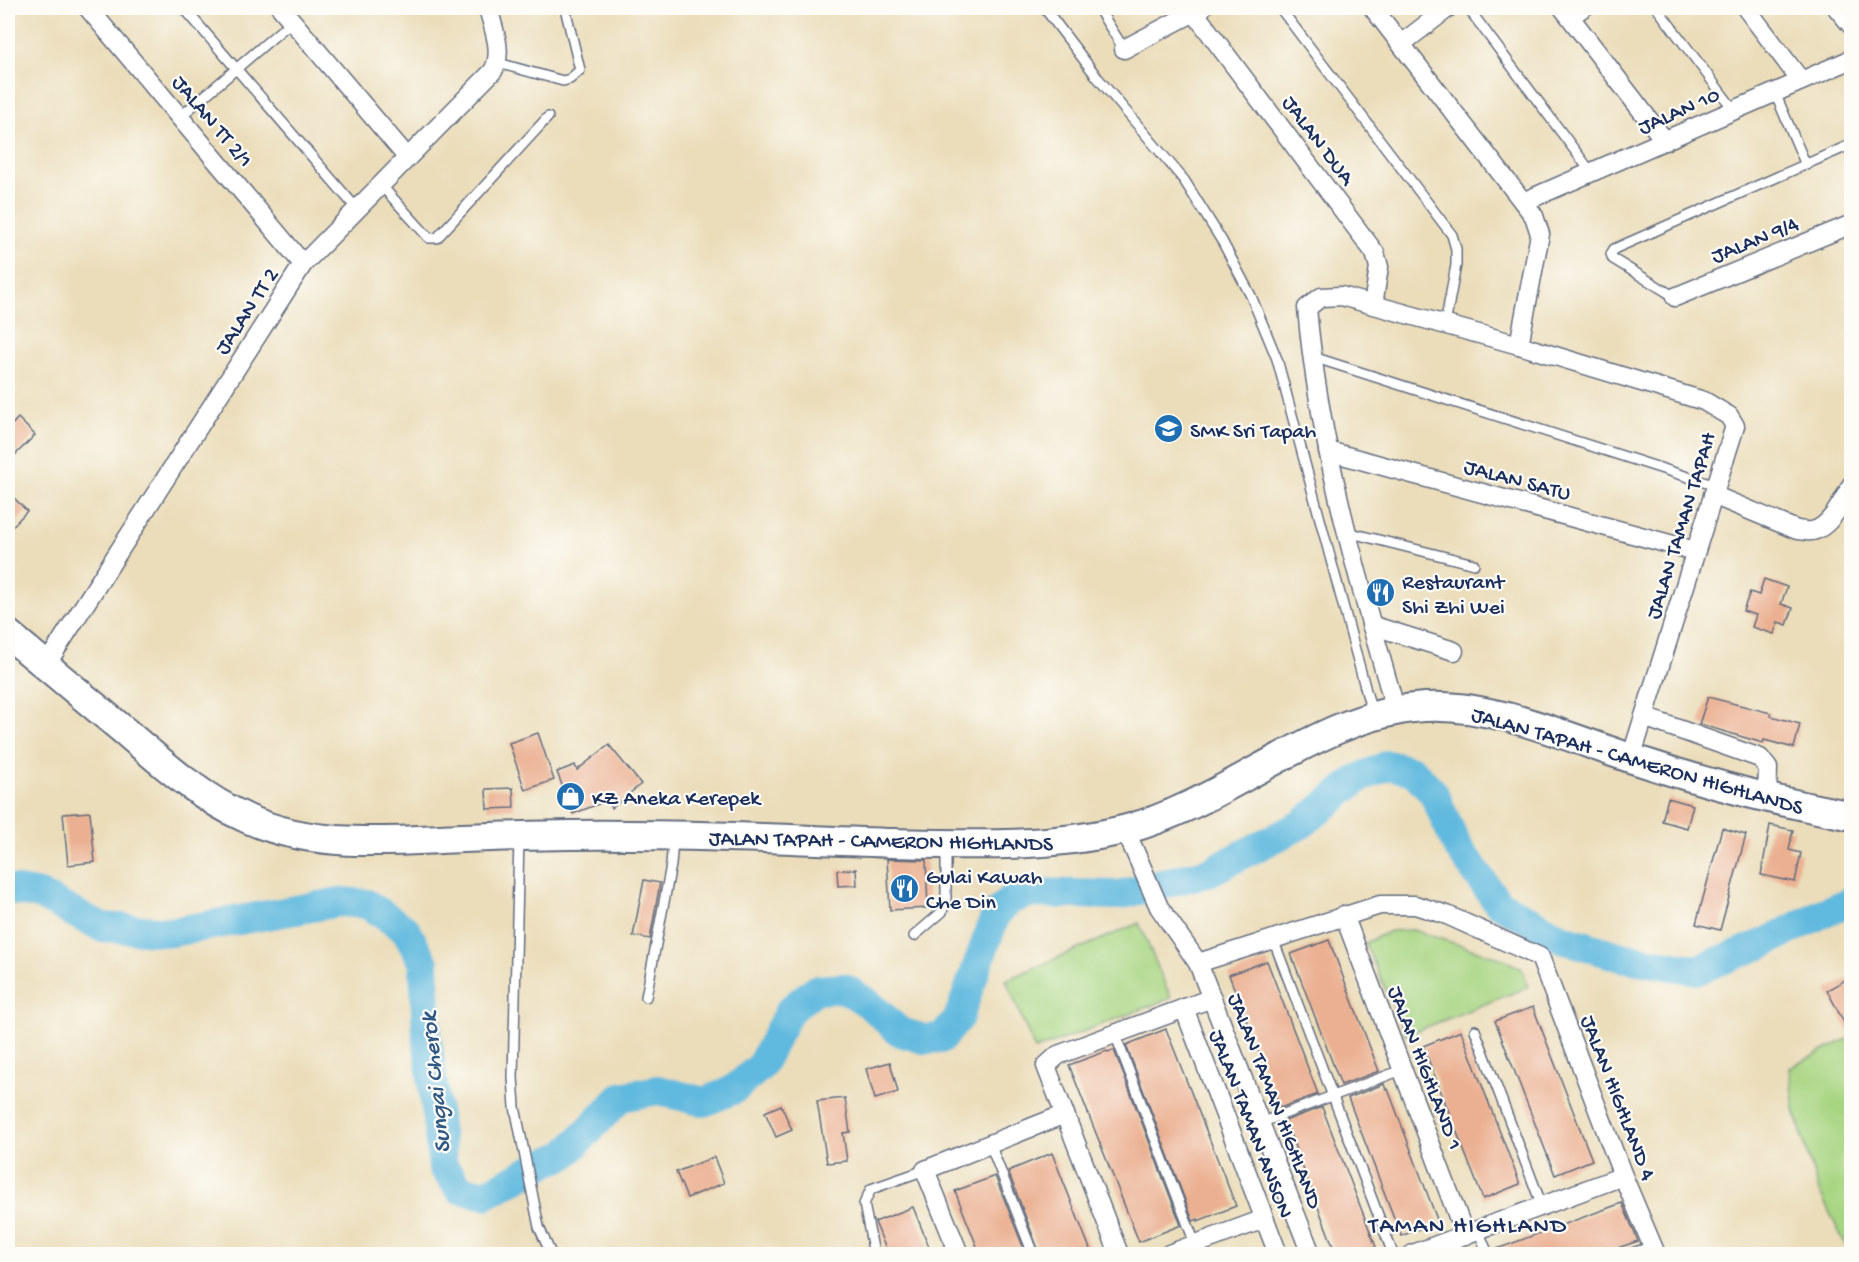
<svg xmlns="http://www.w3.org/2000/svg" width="1859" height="1262" viewBox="0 0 1859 1262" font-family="'Gochi Hand',sans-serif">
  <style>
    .green { fill: #a8d582; stroke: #628270; stroke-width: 1.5 }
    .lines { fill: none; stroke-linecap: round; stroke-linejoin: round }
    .river { stroke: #60b9de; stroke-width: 30 }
    .building { fill: #ebb092 }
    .lane-casing { stroke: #646c7e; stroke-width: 12 }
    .street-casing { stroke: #646c7e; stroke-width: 21 }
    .primary-casing { stroke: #646c7e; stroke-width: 32 }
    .lane { stroke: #fff; stroke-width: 9 }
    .street { stroke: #fff; stroke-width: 18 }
    .primary { stroke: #fff; stroke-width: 28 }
    .labels { text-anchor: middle; stroke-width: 4.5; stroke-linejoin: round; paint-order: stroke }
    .street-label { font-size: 22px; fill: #1b2f5e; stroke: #fdfcf7 }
    .poi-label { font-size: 22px; fill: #1b2f5e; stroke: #fdfcf7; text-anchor: start }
    .water-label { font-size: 24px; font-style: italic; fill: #305884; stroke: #fdfcf7 }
    .neighbourhood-label { font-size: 24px; letter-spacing: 1.5px; fill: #1b2f5e; stroke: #fdfcf7 }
  </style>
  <rect width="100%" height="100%" fill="#fdfcf7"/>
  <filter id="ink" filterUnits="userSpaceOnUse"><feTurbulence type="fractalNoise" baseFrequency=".0167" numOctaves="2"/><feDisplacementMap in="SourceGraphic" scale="12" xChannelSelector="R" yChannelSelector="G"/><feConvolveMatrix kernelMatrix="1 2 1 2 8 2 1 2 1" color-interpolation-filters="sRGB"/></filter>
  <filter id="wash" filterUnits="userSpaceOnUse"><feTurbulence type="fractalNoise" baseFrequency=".008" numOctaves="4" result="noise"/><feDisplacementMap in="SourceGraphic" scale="24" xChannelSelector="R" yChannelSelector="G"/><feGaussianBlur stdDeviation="1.35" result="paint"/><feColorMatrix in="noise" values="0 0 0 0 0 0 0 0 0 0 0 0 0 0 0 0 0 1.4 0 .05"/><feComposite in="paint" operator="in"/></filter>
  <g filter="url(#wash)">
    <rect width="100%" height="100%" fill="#ebddba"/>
    <!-- green -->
    <g class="green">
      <path d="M 1139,923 L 1171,998 L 1035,1050 L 1006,980 Z"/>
      <path d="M 1413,930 L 1503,959 L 1522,969 L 1528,987 L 1406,1035 L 1365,943 L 1390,931 Z"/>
      <path d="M 1851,1037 L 1852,1254 L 1850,1254 L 1818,1189 L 1794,1109 L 1789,1068 Z"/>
    </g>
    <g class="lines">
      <!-- river -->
      <path class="river" d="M 8,889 L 40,895 L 101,927 L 172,932 L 340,902 L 367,904 L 406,930 L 424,963 L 427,1037 L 443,1167 L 460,1189 L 485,1195 L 544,1163 L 565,1155 L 621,1097 L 658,1090 L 704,1102 L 733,1090 L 760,1067 L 790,1010 L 815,990 L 844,988 L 869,1004 L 900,1032 L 924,1039 L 942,1038 L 958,1019 L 996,914 L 1011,899 L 1029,893 L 1119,895 L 1209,872 L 1302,824 L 1358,779 L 1388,765 L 1413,771 L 1433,792 L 1457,846 L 1498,903 L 1561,938 L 1621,957 L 1697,970 L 1765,943 L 1823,913 L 1852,901"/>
    </g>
    <g id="blocks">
      <!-- building -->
      <g class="building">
        <path d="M 18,418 L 35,435 L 8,462 L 8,429 Z"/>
        <path d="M 8,492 L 27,511 L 8,531 Z"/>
        <path d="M 1764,579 L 1787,587 L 1781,604 L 1793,608 L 1787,625 L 1778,622 L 1774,634 L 1752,627 L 1756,615 L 1743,611 L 1750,592 L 1759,595 Z"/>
        <path d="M 1708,697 L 1771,713 L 1771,716 L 1800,724 L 1794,748 L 1764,740 L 1763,743 L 1699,724 Z"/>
        <path d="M 538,733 L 554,780 L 525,790 L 509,743 Z"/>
        <path d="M 609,745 L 641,784 L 612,808 L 606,801 L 573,814 L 557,772 L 575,765 L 577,770 Z"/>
        <path d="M 513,788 L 514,808 L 487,809 L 486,789 Z"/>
        <path d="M 1668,798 L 1693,805 L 1687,828 L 1662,821 Z"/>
        <path d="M 90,812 L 95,862 L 68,865 L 63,814 Z"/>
        <path d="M 1770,825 L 1793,830 L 1789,850 L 1801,853 L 1795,882 L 1761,875 Z"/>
        <path d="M 1722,828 L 1746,835 L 1720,930 L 1696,924 Z"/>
        <path d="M 887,859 L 926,860 L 928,908 L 890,910 Z"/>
        <path d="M 856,869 L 857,885 L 838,886 L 837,870 Z"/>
        <path d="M 644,880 L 660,883 L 650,939 L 633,936 Z"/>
        <path d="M 1329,940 L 1379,1071 L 1341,1085 L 1291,954 Z"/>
        <path d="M 1267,961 L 1318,1094 L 1280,1108 L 1229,975 Z"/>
        <path d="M 1851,977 L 1851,1036 L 1827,990 Z"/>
        <path d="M 1533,1007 L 1592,1160 L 1555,1175 L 1495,1021 Z"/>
        <path d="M 1166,1029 L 1236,1206 L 1198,1221 L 1198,1219 L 1193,1221 L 1126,1045 Z"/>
        <path d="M 1461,1031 L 1520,1184 L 1483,1199 L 1423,1046 Z"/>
        <path d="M 1114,1050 L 1181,1225 L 1139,1242 L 1069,1065 L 1107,1051 L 1108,1052 Z"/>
        <path d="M 890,1062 L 898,1092 L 875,1099 L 866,1069 Z"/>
        <path d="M 1384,1084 L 1386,1090 L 1388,1089 L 1438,1222 L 1401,1236 L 1348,1098 Z"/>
        <path d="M 845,1098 L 850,1132 L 843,1133 L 847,1161 L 827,1163 L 817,1101 Z"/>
        <path d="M 781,1105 L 792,1130 L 776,1137 L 765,1112 Z"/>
        <path d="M 1322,1107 L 1376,1247 L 1357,1254 L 1336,1254 L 1285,1121 Z"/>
        <path d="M 1052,1153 L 1092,1254 L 1040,1254 L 1008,1171 Z"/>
        <path d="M 714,1157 L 724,1183 L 687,1198 L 676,1172 Z"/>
        <path d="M 995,1176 L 1026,1254 L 980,1254 L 955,1191 Z"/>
        <path d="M 1622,1203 L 1638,1241 L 1600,1254 L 1495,1254 L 1494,1250 Z"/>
        <path d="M 913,1207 L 932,1254 L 888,1254 L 875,1222 Z"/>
      </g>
    </g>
  </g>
  <g filter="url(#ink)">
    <use href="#blocks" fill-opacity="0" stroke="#646c7e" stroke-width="1.5"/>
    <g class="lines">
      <defs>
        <g id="lane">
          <path d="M 184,8 L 357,209"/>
          <path d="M 1098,8 L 1124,49"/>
          <path d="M 1280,8 L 1452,235 L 1456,249 L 1456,265 L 1445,325"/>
          <path d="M 1468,8 L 1591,172"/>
          <path d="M 1657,8 L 1734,110"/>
          <path d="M 1046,10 L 1097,77 L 1184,180 L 1222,241 L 1251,296 L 1277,359 L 1372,713"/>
          <path d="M 1573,20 L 1590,8"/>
          <path d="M 498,63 L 563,81 L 570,79 L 580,70 L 565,8"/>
          <path d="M 1775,93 L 1806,165"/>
          <path d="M 180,117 L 292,21"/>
          <path d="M 380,184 L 429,238 L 437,238 L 548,117"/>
          <path d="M 1675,297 L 1613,259 L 1611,254 L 1614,249 L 1852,144"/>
          <path d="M 1313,357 L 1716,486"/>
          <path d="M 1347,532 L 1474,564"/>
          <path d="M 519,839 L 513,1077 L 515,1107 L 539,1227 L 551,1254"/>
          <path d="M 914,936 L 942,912 L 946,898 L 946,847"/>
          <path d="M 1273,939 L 1393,1254"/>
          <path d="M 646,997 L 671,865 L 673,840"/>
          <path d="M 1475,1030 L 1542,1206"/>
          <path d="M 1115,1034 L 1199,1254"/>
          <path d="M 1260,1123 L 1402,1070"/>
          <path d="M 990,1144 L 1033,1254"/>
          <path d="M 1478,1230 L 1488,1254"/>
          <path d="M 874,1254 L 864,1204 L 871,1189 L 925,1170"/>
          <path d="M 1630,1254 L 1653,1246"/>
        </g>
        <g id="street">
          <path d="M 88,8 L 303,264"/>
          <path d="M 281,8 L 407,157"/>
          <path d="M 1373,8 L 1534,216 L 1540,234 L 1519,345"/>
          <path d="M 1563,8 L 1665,141"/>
          <path d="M 1746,8 L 1801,81"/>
          <path d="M 1837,8 L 1852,26"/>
          <path d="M 1194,12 L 1375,253 L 1379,267 L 1373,305"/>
          <path d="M 1401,44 L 1448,8"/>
          <path d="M 1124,49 L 1202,8"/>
          <path d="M 1523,202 L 1852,59"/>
          <path d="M 1675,297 L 1852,224"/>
          <path d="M 1328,451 L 1695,551"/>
          <path d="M 1713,495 L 1797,530 C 1802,530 1807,532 1812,531 C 1830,528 1844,499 1852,484"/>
          <path d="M 1371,625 L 1454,651"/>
          <path d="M 46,665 L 303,264 L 493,71 C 504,52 493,28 488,8"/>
          <path d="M 1396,711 C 1358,579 1319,446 1307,308 L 1321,297 L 1341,296 L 1519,345 L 1704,401 L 1729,416 L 1735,426 L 1631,758"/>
          <path d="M 1644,717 L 1760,758 L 1768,768 L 1767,798"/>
          <path d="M 1125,829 L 1159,907 L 1198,963 L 1311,1254"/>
          <path d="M 1344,915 L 1465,1235"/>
          <path d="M 1198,963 L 1380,905 L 1415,905 L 1447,915 L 1540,957 L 1623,1176 L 1656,1254"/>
          <path d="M 1184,1008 L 1278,1254"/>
          <path d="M 959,1254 L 925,1170 L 1065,1114"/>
          <path d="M 1119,1254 L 1046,1066 L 1058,1055 L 1212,998"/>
          <path d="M 1169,1254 L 1264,1219"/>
          <path d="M 1413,1254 L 1623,1176"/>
        </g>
        <path id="primary" d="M 8,634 C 48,667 88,701 128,734 C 165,766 203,799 248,819 C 315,849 390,841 461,838 C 517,836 572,834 628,835 C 716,835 805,840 893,843 C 970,845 1052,848 1127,829 C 1230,802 1319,713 1425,707 C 1492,703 1570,738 1633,759 C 1705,783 1777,802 1852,816"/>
      </defs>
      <!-- lane casing -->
      <use href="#lane" class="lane-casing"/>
      <!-- street casing -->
      <use href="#street" class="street-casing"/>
      <!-- primary casing -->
      <use href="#primary" class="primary-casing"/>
      <!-- lane -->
      <use href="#lane" class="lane"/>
      <!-- street -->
      <use href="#street" class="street"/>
      <!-- primary -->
      <use href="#primary" class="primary"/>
    </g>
  </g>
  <!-- icons -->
  <defs>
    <symbol id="school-disc" viewBox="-11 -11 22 22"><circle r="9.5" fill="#1f6fb2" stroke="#fdfcf7"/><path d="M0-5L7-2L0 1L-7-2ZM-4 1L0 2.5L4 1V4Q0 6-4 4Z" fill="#fff"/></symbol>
    <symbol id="restaurant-disc" viewBox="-11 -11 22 22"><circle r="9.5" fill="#1f6fb2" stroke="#fdfcf7"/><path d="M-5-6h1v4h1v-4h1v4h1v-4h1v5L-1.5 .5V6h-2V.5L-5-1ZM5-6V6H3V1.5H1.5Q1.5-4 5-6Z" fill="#fff"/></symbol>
    <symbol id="shop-disc" viewBox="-11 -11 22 22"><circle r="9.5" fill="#1f6fb2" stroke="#fdfcf7"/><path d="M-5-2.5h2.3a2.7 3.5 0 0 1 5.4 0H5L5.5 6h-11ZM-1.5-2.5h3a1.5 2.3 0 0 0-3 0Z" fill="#fff"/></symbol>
  </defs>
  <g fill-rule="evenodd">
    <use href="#school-disc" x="1152" y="412" width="33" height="33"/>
    <use href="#restaurant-disc" x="1364" y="576" width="33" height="33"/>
    <use href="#shop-disc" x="554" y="780" width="33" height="33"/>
    <use href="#restaurant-disc" x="888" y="872" width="33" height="33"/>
  </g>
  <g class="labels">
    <!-- street labels -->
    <g class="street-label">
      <text transform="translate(1678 109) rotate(-24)" y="8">JALAN 10</text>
      <text transform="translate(214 120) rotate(50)" y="8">JALAN TT 2/1</text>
      <text transform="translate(1320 139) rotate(53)" y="8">JALAN DUA</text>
      <text transform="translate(1754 238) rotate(-22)" y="8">JALAN 9/4</text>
      <text transform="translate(245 310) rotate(-57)" y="8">JALAN TT 2</text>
      <text transform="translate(1518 478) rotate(15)" y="8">JALAN SATU</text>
      <text transform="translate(1679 525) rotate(-73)" y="8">JALAN TAMAN TAPAH</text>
      <text transform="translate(1638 759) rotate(16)" y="8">JALAN TAPAH - CAMERON HIGHLANDS</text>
      <text transform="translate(881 839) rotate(1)" y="8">JALAN TAPAH - CAMERON HIGHLANDS</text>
      <text transform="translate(1427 1067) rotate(69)" y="8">JALAN HIGHLAND 1</text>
      <text transform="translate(1620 1097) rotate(69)" y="8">JALAN HIGHLAND 4</text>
      <text transform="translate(1277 1100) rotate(69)" y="8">JALAN TAMAN HIGHLAND</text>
      <text transform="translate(1253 1123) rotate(69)" y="8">JALAN TAMAN ANSON</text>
    </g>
    <!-- poi labels -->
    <g class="poi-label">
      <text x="1190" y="437">SMK Sri Tapah</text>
      <text x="1402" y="588">Restaurant<tspan x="1402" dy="25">Shi Zhi Wei</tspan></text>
      <text x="592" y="804">KZ Aneka Kerepek</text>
      <text x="926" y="883">Gulai Kawah<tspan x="926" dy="25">Che Din</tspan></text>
    </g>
    <!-- water labels -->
    <g class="water-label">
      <text transform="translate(434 1083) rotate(-96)" y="8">Sungai Cherok</text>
    </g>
    <!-- neighbourhood labels -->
    <g class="neighbourhood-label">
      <text x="1468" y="1232">TAMAN HIGHLAND</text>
    </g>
  </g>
  <!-- margin -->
  <rect width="1859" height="1262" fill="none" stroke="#fdfcf7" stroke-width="30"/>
</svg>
